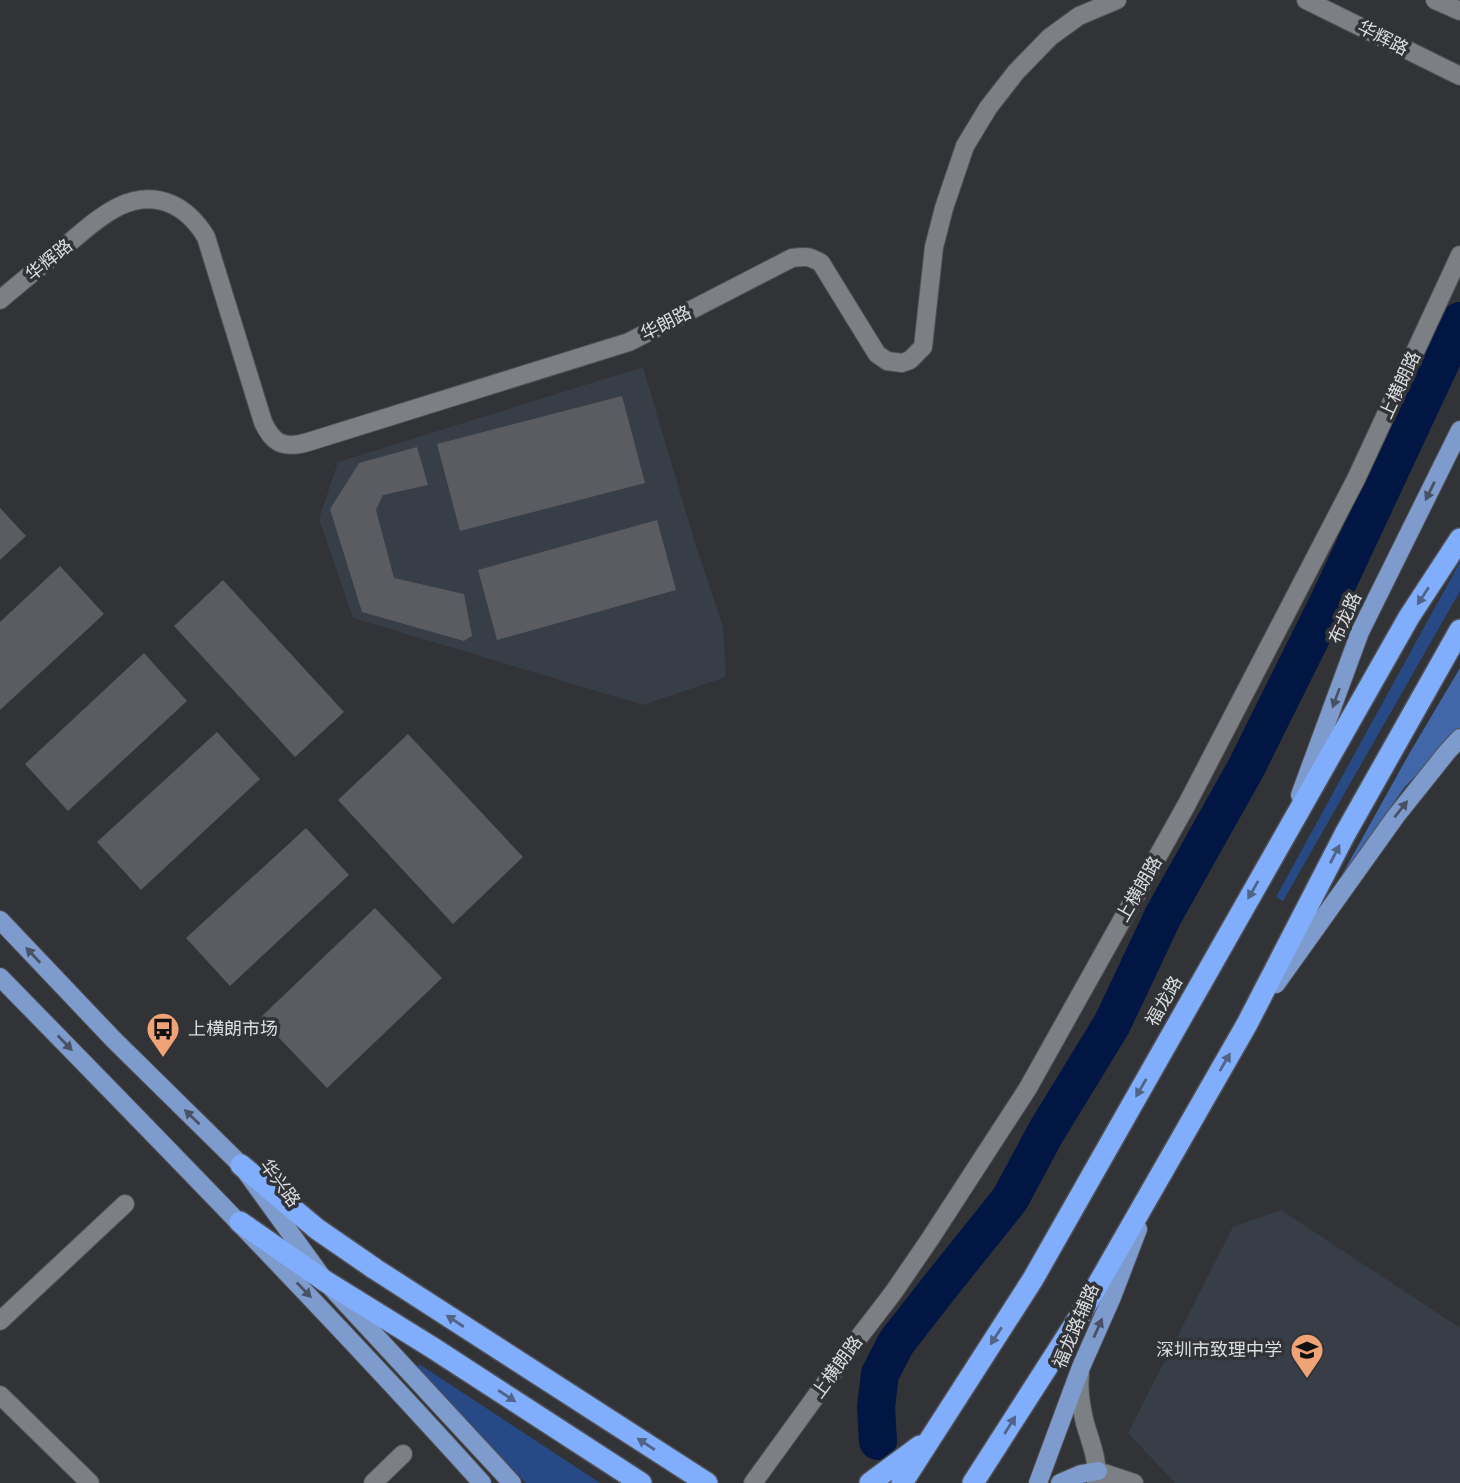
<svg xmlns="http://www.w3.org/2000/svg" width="1460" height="1483" viewBox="0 0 1460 1483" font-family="'Golos Text','Noto Sans SC',sans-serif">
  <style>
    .built { fill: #383e47 }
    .green { fill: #274a87 }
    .forest { fill: #4267a9 }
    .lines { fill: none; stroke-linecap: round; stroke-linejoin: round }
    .river { stroke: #011643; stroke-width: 38 }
    .building { fill: #5a5c61 }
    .minor-casing { stroke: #505155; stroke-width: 20 }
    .major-casing { stroke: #505155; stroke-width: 20 }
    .highway-casing { stroke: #505155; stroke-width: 24 }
    .minor { stroke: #7c7f84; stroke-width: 18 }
    .major { stroke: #7e9bcd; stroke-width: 18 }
    .highway { stroke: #80aefd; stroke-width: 21 }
    .oneway { fill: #485264 }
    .oneway2 { fill: #516486 }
    .labels { text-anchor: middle; stroke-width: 7; stroke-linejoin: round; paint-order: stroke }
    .street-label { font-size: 18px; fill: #dcdde0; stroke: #313337 }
    .poi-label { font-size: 18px; fill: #dcdde0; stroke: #313337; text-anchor: start }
  </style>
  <rect width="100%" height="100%" fill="#313337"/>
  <!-- built -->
  <g class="built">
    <path d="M 643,367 L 695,543 L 723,626 L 726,677 L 643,705 L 353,618 L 319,519 L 338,462 Z"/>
    <path d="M 1281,1210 L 1460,1328 L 1460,1483 L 1175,1483 L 1128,1433 L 1233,1227 Z"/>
  </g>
  <!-- green -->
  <g class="green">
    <path d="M 1460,562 L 1460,591 L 1283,901 L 1276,897 Z"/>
    <path d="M 419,1364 L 600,1483 L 526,1483 L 416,1368 Z"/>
  </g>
  <!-- forest -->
  <path class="forest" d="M 1460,668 L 1460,728 L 1404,788 L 1338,882 L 1409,754 Z"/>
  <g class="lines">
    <!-- river -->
    <path class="river" d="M 878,1441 L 876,1407 L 880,1374 L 896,1343 L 938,1289 L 1010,1199 L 1046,1132 L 1112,1024 L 1163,916 L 1246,768 L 1331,597 L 1460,321"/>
  </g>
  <!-- building -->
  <g class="building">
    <path d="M 622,396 L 645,483 L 460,531 L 437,444 Z"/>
    <path d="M 417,447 L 428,485 L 383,495 L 376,510 L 394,578 L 464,594 L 472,636 L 464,641 L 362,612 L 330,509 L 359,463 Z"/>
    <path d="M 0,508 L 26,536 L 0,560 Z"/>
    <path d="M 657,520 L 676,590 L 497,640 L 478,570 Z"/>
    <path d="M 60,566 L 104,614 L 0,710 L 0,622 Z"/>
    <path d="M 223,580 L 344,712 L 295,757 L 174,626 Z"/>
    <path d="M 144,653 L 187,701 L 68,811 L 25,764 Z"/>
    <path d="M 217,732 L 260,779 L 141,890 L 97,842 Z"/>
    <path d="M 408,734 L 523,857 L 453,924 L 338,800 Z"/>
    <path d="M 306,828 L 349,875 L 230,986 L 186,938 Z"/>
    <path d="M 375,908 L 442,978 L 327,1088 L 260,1018 Z"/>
  </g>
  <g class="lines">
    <defs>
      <g id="minor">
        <path d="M 1306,0 L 1460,76"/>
        <path d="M 1435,0 L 1460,11"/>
        <path d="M 0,300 C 21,282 42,265 63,248 C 94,223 128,186 171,204 C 187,211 197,222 206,237 L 263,422 C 273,444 284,449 308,442 L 629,342 L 792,258 C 806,256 809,256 821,263 L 877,354 L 887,361 L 902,363 L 910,360 L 923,347 L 934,247 L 944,208 L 965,146 L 988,108 L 1016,72 L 1050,37 L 1079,16 L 1117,0"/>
        <path d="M 0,1321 L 125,1204"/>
        <path d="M 1080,1374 C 1078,1390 1081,1407 1085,1423 C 1091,1444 1099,1461 1096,1483"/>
        <path d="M 0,1395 L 90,1483"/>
        <path d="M 1098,1471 L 1134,1483"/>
        <path d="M 373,1483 L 403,1454"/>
        <path d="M 753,1483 L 853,1345 L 893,1293 L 930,1239 L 1028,1088 L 1187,804 L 1356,479 L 1460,255"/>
      </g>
      <g id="major">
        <path d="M 1300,795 L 1360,632 L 1460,430"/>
        <path d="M 0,920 L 114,1040 L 241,1165 L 325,1281 L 512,1483"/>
        <path d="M 0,977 C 163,1144 326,1310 482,1483"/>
        <path d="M 1276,984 L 1396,816 L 1447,752 L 1460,738"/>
        <path d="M 1038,1483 L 1081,1367 L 1112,1297 L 1138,1229"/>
        <path d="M 1060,1483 L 1081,1474 L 1098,1471"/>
      </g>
      <g id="highway">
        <path d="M 241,1165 L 317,1229 L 375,1269 L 707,1483"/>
        <path d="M 240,1222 L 325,1281 L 433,1348 L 641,1483"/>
        <path d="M 870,1483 L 920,1446"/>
        <path d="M 902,1483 L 1033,1279 L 1409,617 L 1460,539"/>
        <path d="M 973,1483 L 1078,1319 L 1247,1024 L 1345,834 L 1460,630"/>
      </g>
    </defs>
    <!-- minor casing -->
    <use href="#minor" class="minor-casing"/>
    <!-- major casing -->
    <use href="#major" class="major-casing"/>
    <!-- highway casing -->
    <use href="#highway" class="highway-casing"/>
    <!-- minor -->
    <use href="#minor" class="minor"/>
    <!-- major -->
    <use href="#major" class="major"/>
    <!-- highway -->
    <use href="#highway" class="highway"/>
  </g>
  <!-- one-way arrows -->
  <defs><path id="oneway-solid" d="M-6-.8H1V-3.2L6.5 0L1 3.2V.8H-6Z" transform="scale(1.75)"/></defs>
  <g class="oneway">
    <use href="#oneway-solid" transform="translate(1430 491) rotate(116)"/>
    <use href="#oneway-solid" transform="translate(1336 698) rotate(110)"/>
    <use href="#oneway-solid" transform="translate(1401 809) rotate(-52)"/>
    <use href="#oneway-solid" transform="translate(33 955) rotate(-133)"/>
    <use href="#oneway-solid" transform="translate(65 1043) rotate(46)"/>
    <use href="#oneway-solid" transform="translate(192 1117) rotate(-136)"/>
    <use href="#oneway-solid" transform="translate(304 1290) rotate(46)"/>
    <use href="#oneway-solid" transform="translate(1098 1328) rotate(-66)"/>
  </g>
  <g class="oneway2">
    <use href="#oneway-solid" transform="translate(1423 596) rotate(123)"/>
    <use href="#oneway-solid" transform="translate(1335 854) rotate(-63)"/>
    <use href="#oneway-solid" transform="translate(1253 890) rotate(120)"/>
    <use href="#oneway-solid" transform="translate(1225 1062) rotate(-60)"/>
    <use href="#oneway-solid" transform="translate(1141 1088) rotate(120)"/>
    <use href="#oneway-solid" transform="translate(455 1321) rotate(-147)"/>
    <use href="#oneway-solid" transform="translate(996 1336) rotate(123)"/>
    <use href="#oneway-solid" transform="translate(507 1396) rotate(33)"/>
    <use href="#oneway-solid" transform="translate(1010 1425) rotate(-58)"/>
    <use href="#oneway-solid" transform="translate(646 1444) rotate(-147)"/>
  </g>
  <!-- icons -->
  <defs>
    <symbol id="bus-pin" viewBox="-11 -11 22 30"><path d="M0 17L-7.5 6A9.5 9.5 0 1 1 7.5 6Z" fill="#efa377" stroke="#313337"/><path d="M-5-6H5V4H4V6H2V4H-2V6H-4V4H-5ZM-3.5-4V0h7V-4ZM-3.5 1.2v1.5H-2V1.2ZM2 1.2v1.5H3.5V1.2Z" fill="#111"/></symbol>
    <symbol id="school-pin" viewBox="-11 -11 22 30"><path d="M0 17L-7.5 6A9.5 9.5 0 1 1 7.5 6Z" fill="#efa377" stroke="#313337"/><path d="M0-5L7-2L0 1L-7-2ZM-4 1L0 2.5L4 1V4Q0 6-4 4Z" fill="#111"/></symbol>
  </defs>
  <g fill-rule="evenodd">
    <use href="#bus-pin" x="144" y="1010" width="38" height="52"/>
    <use href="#school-pin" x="1288" y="1331" width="38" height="52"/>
  </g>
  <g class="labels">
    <!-- street labels -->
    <g class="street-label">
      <text transform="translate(1383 38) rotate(27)" y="6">华辉路</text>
      <text transform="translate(49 260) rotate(-39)" y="6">华辉路</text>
      <text transform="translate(666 323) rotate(-27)" y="6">华朗路</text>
      <text transform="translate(1400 385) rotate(-65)" y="6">上横朗路</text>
      <text transform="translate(1345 618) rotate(-66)" y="6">布龙路</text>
      <text transform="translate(1139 889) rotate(-60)" y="6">上横朗路</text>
      <text transform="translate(1164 1001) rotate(-60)" y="6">福龙路</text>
      <text transform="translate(280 1183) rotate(54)" y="6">华兴路</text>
      <text transform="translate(1076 1326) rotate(-67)" y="6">福龙路辅路</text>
      <text transform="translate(837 1367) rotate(-54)" y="6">上横朗路</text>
    </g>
    <!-- poi labels -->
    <g class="poi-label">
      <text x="188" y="1035">上横朗市场</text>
      <text x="1282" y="1356" text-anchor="end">深圳市致理中学</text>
    </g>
  </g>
</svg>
